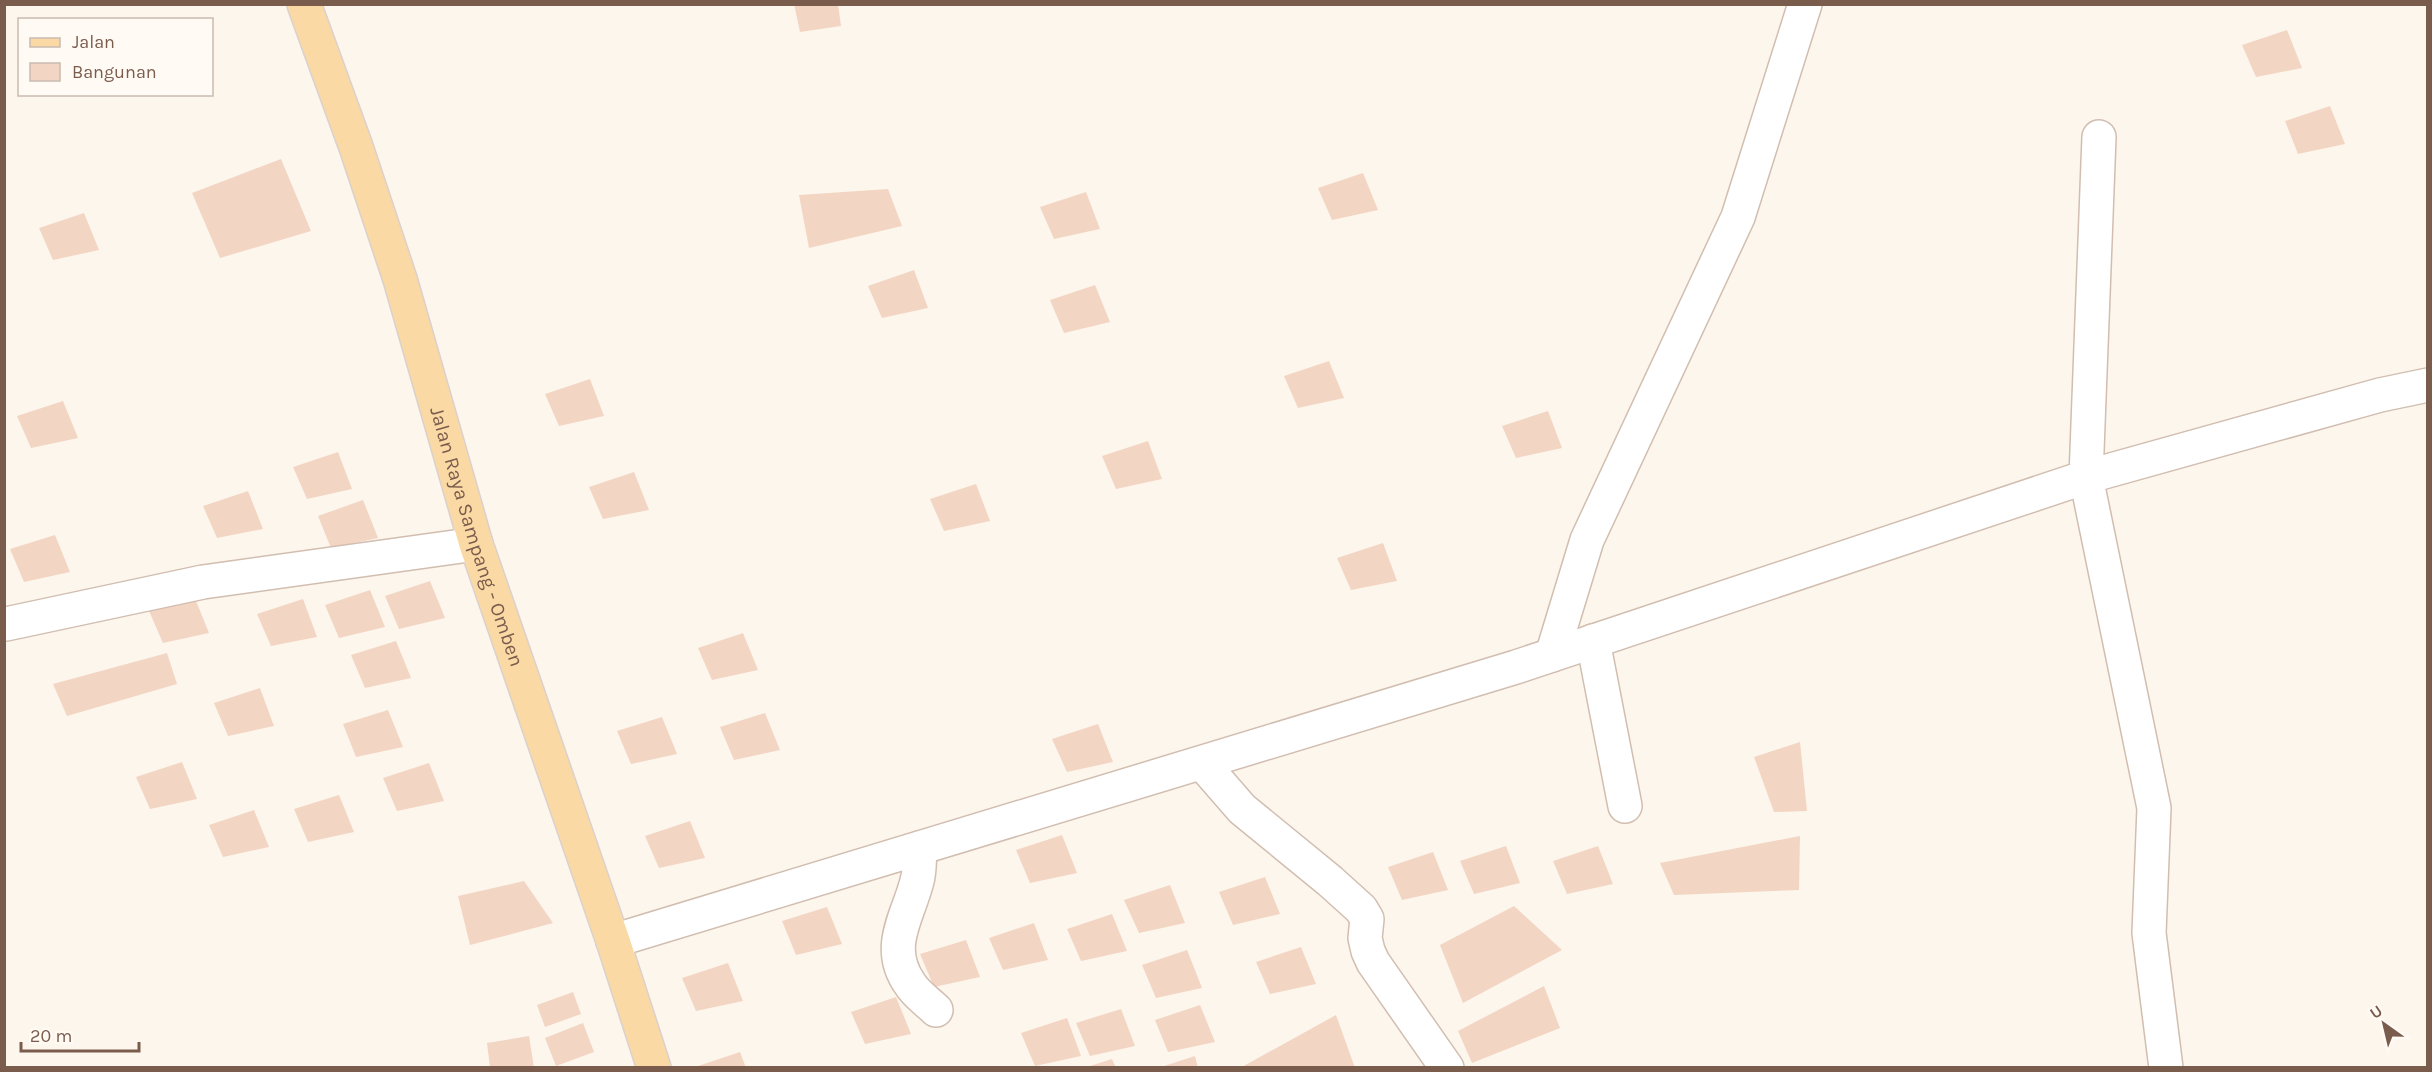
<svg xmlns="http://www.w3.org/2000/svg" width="2432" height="1072" viewBox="0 0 2432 1072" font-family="Karla,sans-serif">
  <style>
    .building { fill: #f3d5c3 }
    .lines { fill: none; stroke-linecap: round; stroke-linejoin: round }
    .minor-casing { stroke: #d1beb0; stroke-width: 36 }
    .major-casing { stroke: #dad1cd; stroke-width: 36 }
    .minor { stroke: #fff; stroke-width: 33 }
    .major { stroke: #fbd9a5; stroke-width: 33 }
    .labels { text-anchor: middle; stroke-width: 4.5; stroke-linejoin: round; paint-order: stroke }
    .street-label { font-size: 20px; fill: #7a5c4d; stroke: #fffaf3 }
  </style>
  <rect width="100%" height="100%" fill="#fdf6ec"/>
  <!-- building -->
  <g class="building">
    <path d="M 794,4 L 838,4 L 841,26 L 800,32 Z"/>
    <path d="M 2287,30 L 2302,68 L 2256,77 L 2242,45 Z"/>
    <path d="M 2330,106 L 2345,144 L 2298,154 L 2285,121 Z"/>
    <path d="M 281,159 L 311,231 L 220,258 L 192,193 Z"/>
    <path d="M 1363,173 L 1378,210 L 1332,220 L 1318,188 Z"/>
    <path d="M 888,189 L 902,226 L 809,248 L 799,195 Z"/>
    <path d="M 1086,192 L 1100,229 L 1054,239 L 1040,207 Z"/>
    <path d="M 84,213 L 99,250 L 53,260 L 39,228 Z"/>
    <path d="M 914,270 L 928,308 L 882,318 L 868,286 Z"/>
    <path d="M 1095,285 L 1110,322 L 1064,333 L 1050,300 Z"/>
    <path d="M 1329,361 L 1344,398 L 1298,408 L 1284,376 Z"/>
    <path d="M 590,379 L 604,416 L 559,426 L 545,394 Z"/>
    <path d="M 63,401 L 78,438 L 31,448 L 17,416 Z"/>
    <path d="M 1548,411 L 1562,448 L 1516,458 L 1502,426 Z"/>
    <path d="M 1148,441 L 1162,479 L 1116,489 L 1102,456 Z"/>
    <path d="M 338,452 L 352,489 L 307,499 L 293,467 Z"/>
    <path d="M 634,472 L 649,510 L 603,519 L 589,487 Z"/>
    <path d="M 976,484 L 990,521 L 944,531 L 930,499 Z"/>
    <path d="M 248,491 L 263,529 L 217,538 L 203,506 Z"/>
    <path d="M 363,500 L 378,538 L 331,548 L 318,516 Z"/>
    <path d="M 55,535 L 70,572 L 24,582 L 10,549 Z"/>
    <path d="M 1383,543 L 1397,581 L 1351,590 L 1337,558 Z"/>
    <path d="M 430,581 L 445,618 L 399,629 L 385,596 Z"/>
    <path d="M 370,590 L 385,627 L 339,638 L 325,605 Z"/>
    <path d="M 194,596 L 209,633 L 163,643 L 149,611 Z"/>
    <path d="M 303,599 L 317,637 L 271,646 L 257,614 Z"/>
    <path d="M 743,633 L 758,670 L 712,680 L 698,648 Z"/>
    <path d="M 396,641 L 411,678 L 365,688 L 351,655 Z"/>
    <path d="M 167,653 L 177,684 L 67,716 L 53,684 Z"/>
    <path d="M 260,688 L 274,726 L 228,736 L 214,703 Z"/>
    <path d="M 388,710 L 403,747 L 356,757 L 343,724 Z"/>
    <path d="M 765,713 L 780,750 L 734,760 L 720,727 Z"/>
    <path d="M 662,717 L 677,754 L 631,764 L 617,731 Z"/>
    <path d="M 1098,724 L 1113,762 L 1067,772 L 1052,739 Z"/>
    <path d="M 1800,742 L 1807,811 L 1774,812 L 1754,757 Z"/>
    <path d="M 182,762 L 197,799 L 150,809 L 136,777 Z"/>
    <path d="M 429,763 L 444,801 L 397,811 L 383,778 Z"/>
    <path d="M 339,795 L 354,832 L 308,842 L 294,809 Z"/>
    <path d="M 254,810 L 269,847 L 223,857 L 209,825 Z"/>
    <path d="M 690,821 L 705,858 L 659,868 L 645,836 Z"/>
    <path d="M 1062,835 L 1077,873 L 1030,883 L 1016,850 Z"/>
    <path d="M 1800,836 L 1799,890 L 1674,895 L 1660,863 Z"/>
    <path d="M 1506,846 L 1520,883 L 1474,894 L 1460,861 Z"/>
    <path d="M 1598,846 L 1613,884 L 1567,894 L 1553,861 Z"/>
    <path d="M 1433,852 L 1448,890 L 1402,900 L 1388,867 Z"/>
    <path d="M 1265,877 L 1280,914 L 1233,925 L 1219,892 Z"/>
    <path d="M 524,881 L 553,923 L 470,945 L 458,896 Z"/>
    <path d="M 1170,885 L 1185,923 L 1139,933 L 1124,900 Z"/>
    <path d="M 1514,906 L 1562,950 L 1463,1003 L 1440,945 Z"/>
    <path d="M 827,907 L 842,944 L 796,955 L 782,921 Z"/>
    <path d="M 1112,914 L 1127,951 L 1081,961 L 1067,929 Z"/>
    <path d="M 1034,923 L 1048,960 L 1003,970 L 989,938 Z"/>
    <path d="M 966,940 L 980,977 L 934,987 L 920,954 Z"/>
    <path d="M 1301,947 L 1316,984 L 1270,994 L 1256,962 Z"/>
    <path d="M 1187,950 L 1202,988 L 1156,998 L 1142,965 Z"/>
    <path d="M 728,963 L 743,1001 L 696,1011 L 682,978 Z"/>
    <path d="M 1544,986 L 1560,1028 L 1472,1063 L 1458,1031 Z"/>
    <path d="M 573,992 L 581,1014 L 545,1027 L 537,1005 Z"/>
    <path d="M 896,997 L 911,1034 L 865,1044 L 851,1012 Z"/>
    <path d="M 1200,1005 L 1215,1042 L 1168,1052 L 1155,1020 Z"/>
    <path d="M 1121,1009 L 1135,1046 L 1090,1056 L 1076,1023 Z"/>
    <path d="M 1336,1015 L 1355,1068 L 1240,1068 Z"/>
    <path d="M 1067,1018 L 1081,1056 L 1035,1066 L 1021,1033 Z"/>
    <path d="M 583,1023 L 594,1052 L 556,1066 L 545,1038 Z"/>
    <path d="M 529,1036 L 534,1068 L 490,1068 L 487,1043 Z"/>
    <path d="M 740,1052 L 746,1068 L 695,1068 L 695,1067 Z"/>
    <path d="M 1195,1056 L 1198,1068 L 1161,1068 L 1161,1067 Z"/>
    <path d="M 1112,1059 L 1116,1068 L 1087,1068 L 1087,1067 Z"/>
  </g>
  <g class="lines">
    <defs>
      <g id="minor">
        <path d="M 2099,137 L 2086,477 L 2154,808 L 2149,933 L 2166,1068"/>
        <path d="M 6,624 L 203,582 L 476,544"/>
        <path d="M 1593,641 L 1625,806"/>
        <path d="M 1552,655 L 1587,540 L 1738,217 L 1805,4"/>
        <path d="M 1202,763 L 1242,809 L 1330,881 L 1361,909 L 1367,919 L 1365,938 L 1368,951 L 1373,962 L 1447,1068"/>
        <path d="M 920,848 C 919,859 920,871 917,881 C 908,917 884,947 910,984 C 916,994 928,1002 936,1010"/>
        <path d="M 613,941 L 1516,667 L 2086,477 L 2380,395 L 2428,385"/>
      </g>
      <g id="major">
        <path id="s1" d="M 304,4 L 356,147 L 400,279 L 476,544 L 613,941 L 654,1068"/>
      </g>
    </defs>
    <!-- minor casing -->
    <use href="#minor" class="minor-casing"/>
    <!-- major casing -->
    <use href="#major" class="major-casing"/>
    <!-- minor -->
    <use href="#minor" class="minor"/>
    <!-- major -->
    <use href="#major" class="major"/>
  </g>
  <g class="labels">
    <!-- street labels -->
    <g class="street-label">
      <text dy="7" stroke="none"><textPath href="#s1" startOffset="560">Jalan Raya Sampang - Omben</textPath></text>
    </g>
  </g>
  <!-- border -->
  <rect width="2432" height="1072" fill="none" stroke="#7a5c4d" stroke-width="12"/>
  <!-- legend -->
  <rect x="18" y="18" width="195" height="78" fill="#fffaf3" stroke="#cabbb1" stroke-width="1.5"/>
  <rect x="30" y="38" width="30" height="9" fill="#fbd9a5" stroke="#cabbb1" stroke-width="1.5"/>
  <text x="72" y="48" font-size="18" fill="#7a5c4d">Jalan</text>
  <rect x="30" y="63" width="30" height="18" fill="#f3d5c3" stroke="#cabbb1" stroke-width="1.5"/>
  <text x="72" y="78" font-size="18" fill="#7a5c4d">Bangunan</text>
  <!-- north arrow -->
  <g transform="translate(2384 1024) rotate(326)" stroke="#fffaf3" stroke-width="4.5" paint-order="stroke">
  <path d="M0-4.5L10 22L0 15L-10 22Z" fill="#7a5c4d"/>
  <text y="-9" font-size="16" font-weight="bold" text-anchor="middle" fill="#7a5c4d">U</text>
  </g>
  <!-- scale -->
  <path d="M21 1042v9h118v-9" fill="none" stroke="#7a5c4d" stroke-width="3"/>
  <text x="30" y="1042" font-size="18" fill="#7a5c4d" stroke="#fffaf3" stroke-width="4.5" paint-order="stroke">20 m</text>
</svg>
